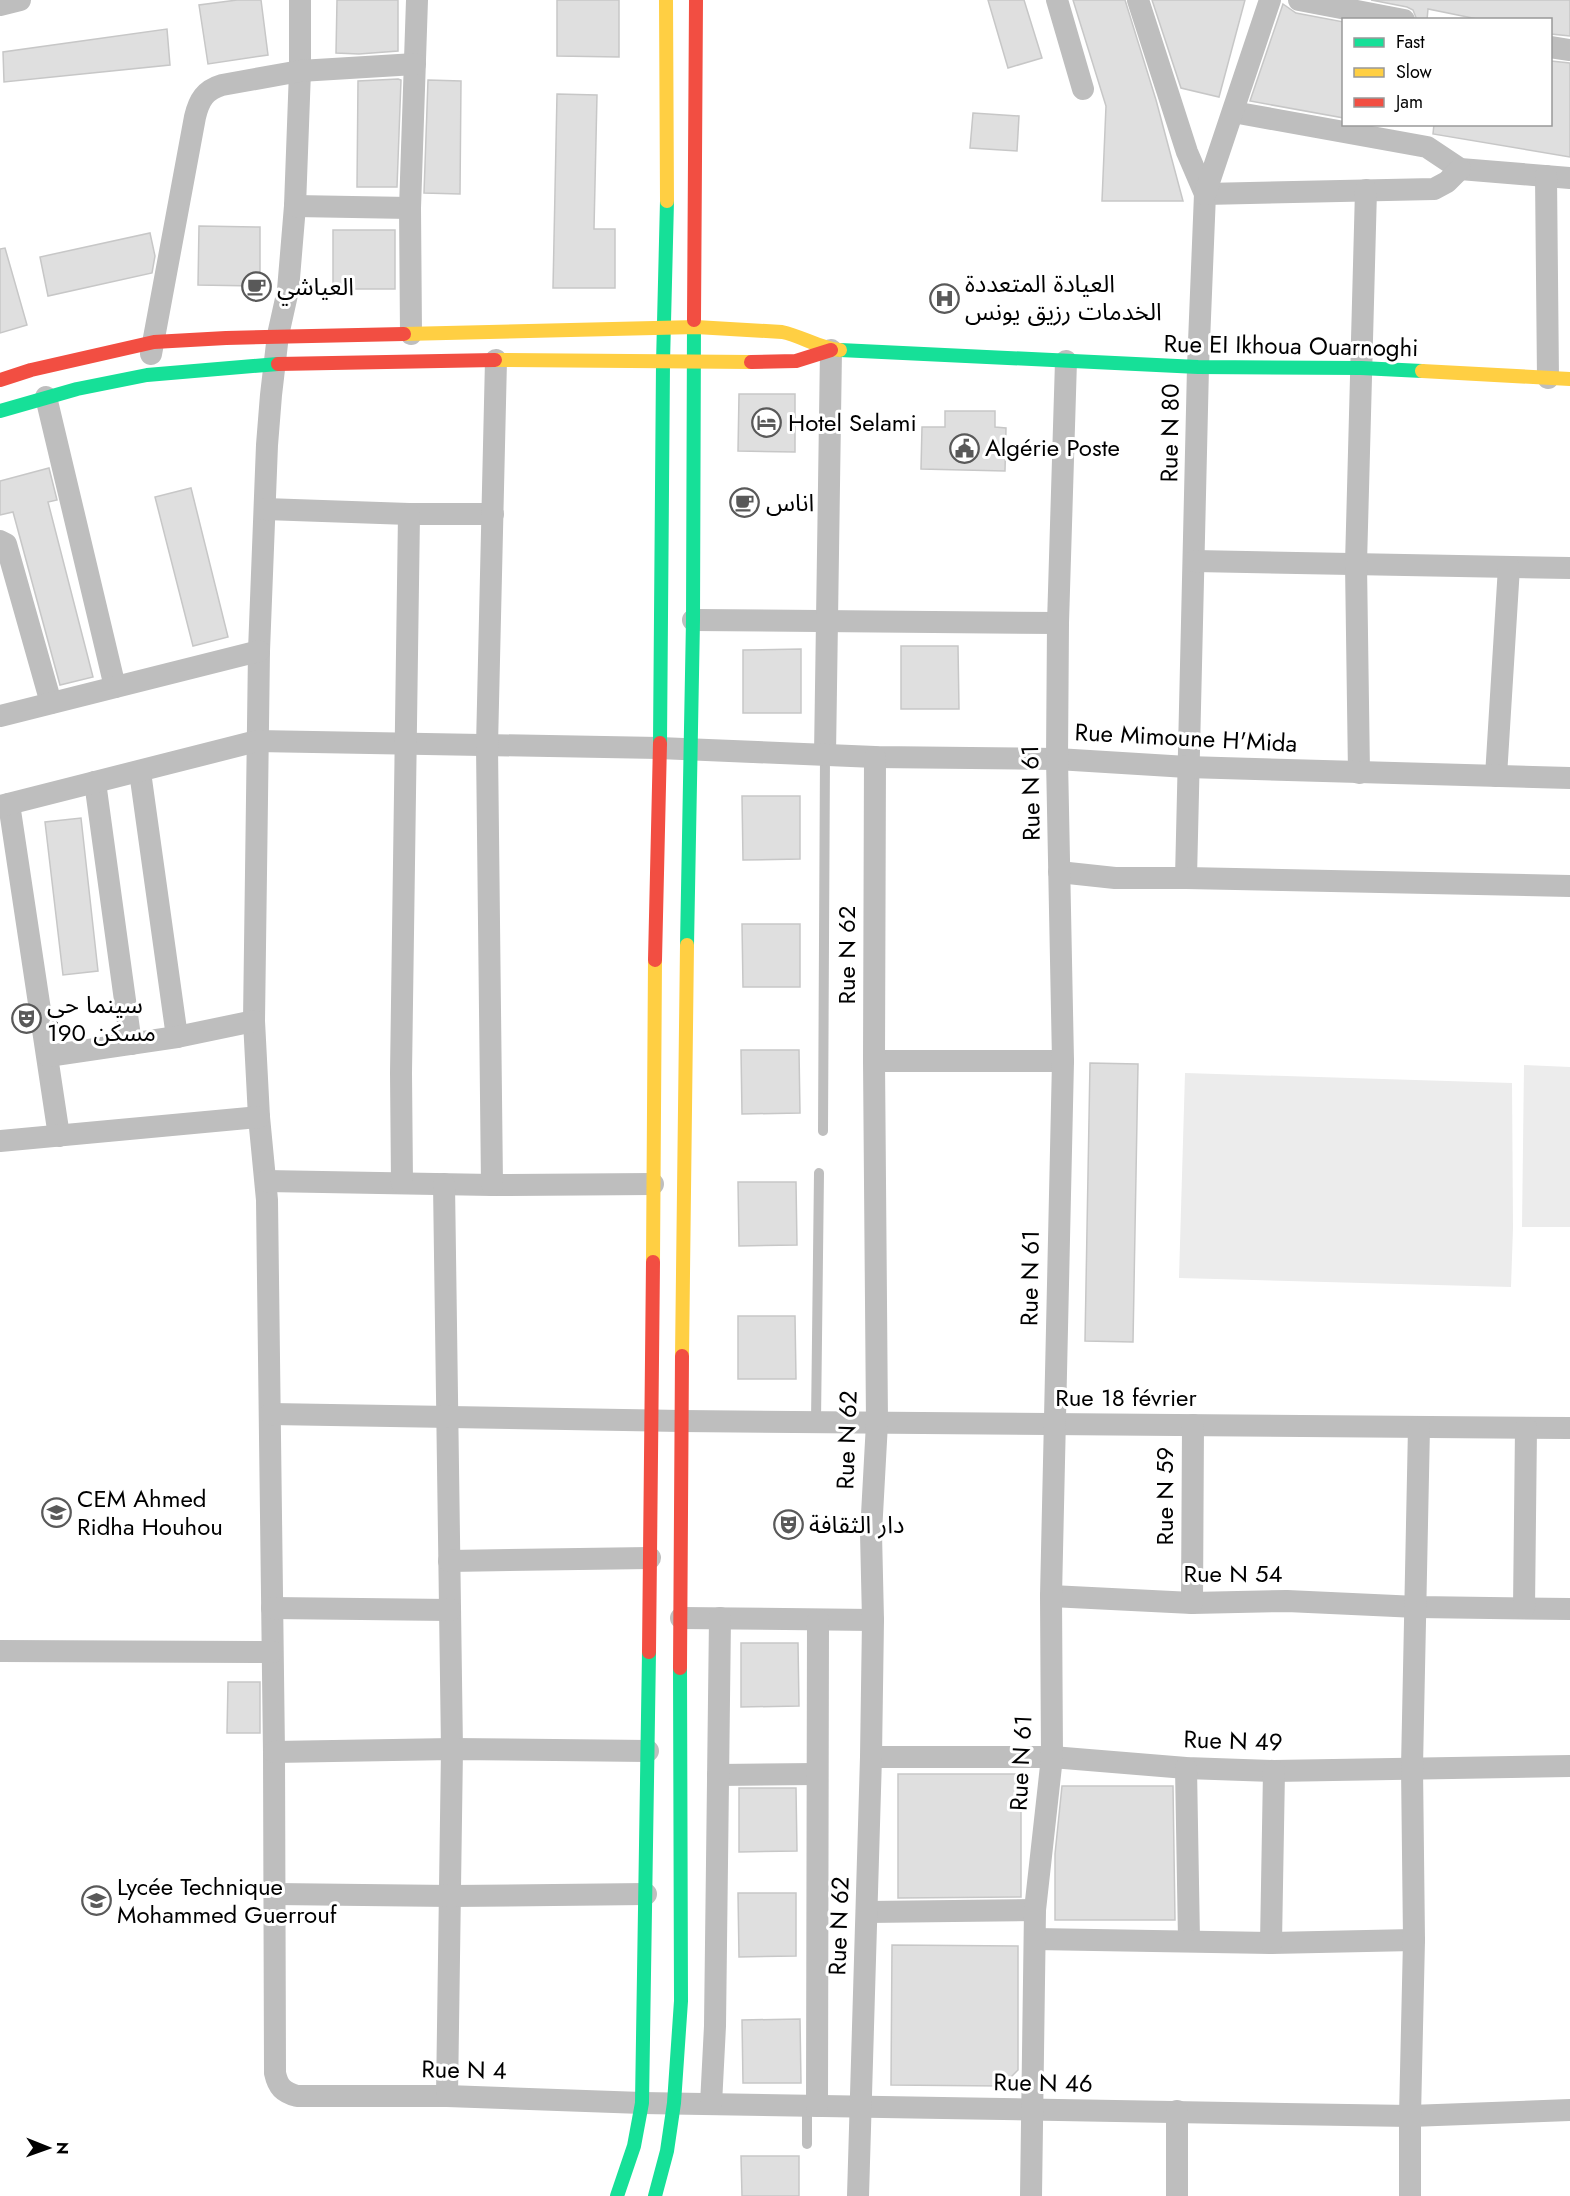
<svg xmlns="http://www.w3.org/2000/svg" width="1570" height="2196" viewBox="0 0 1570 2196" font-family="Jost,'Noto Sans Arabic',sans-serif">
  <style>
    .green { fill: #ececec }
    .building { fill: #dfdfdf; stroke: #c7c7c7; stroke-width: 1.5 }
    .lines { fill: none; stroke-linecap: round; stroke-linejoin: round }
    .lane { stroke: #bebebe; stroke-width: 10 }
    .street { stroke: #bebebe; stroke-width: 22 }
    .fast { stroke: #16e098; stroke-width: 14 }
    .slow { stroke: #ffcf43; stroke-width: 14 }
    .jam { stroke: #f24e42; stroke-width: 14 }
    .labels { text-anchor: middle; stroke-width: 6; stroke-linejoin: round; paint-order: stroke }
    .poi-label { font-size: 24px; fill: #000; stroke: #fff; text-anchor: start }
    .street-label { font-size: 24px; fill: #000; stroke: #fff }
  </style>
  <rect width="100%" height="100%" fill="#fff"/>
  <!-- green -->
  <g class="green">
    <path d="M 1524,1065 L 1570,1067 L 1570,1227 L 1522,1227 Z"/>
    <path d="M 1185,1073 L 1512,1083 L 1513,1228 L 1511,1287 L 1179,1278 Z"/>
  </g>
  <!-- building -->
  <g class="building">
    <path d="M 237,0 L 261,0 L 268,55 L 208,64 L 199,5 Z"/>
    <path d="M 337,0 L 398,0 L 398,51 L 359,54 L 336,53 Z"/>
    <path d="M 557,0 L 619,0 L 619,57 L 557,56 Z"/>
    <path d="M 988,0 L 1024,0 L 1042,58 L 1008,68 Z"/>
    <path d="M 1073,0 L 1125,0 L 1156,100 L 1183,201 L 1102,201 L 1106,106 Z"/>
    <path d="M 1152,0 L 1245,0 L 1219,97 L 1181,88 Z"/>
    <path d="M 1371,0 L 1570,0 L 1570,36 L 1551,34 L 1551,20 L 1482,20 L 1428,9 L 1427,20 L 1417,20 L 1413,10 L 1407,7 Z"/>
    <path d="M 1283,4 L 1296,13 L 1344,22 L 1344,118 L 1250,101 Z"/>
    <path d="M 167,29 L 170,65 L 4,82 L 3,52 Z"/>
    <path d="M 1551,61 L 1570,63 L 1570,157 L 1433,134 L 1434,124 L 1551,124 Z"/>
    <path d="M 398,79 L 401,80 L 397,187 L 357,187 L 358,81 Z"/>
    <path d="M 428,80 L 461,81 L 460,194 L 424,193 Z"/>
    <path d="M 557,94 L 597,95 L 594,229 L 615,229 L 615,288 L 553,288 Z"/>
    <path d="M 973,113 L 1019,116 L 1017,151 L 970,148 Z"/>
    <path d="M 199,226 L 260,227 L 260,286 L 198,285 Z"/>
    <rect x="333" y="230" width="62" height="59"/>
    <path d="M 150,233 L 155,256 L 152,273 L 48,296 L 40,257 Z"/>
    <path d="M 5,248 L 27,325 L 0,333 L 0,249 Z"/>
    <path d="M 739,394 L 795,394 L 795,452 L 738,451 Z"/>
    <path d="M 945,411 L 995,411 L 995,427 L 1006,428 L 1005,471 L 921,469 L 922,427 L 945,427 Z"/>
    <path d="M 49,468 L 57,500 L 48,502 L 93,677 L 60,685 L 13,512 L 0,515 L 0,481 Z"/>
    <path d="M 191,488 L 228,637 L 193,646 L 155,497 Z"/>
    <path d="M 901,646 L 958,646 L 959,709 L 901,709 Z"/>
    <path d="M 801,649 L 801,713 L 743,713 L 743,650 Z"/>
    <path d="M 742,796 L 800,796 L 800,859 L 743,860 Z"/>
    <path d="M 81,818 L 98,971 L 63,975 L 45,822 Z"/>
    <path d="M 742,924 L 800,924 L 800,987 L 743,987 Z"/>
    <path d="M 741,1050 L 799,1050 L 800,1113 L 742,1114 Z"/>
    <path d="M 1090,1063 L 1138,1064 L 1133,1342 L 1085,1341 Z"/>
    <path d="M 738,1182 L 796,1182 L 797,1245 L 739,1246 Z"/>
    <path d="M 738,1316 L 795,1316 L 796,1379 L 738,1379 Z"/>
    <path d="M 741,1643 L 798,1643 L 799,1706 L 741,1707 Z"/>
    <path d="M 228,1682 L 260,1682 L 260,1733 L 227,1733 Z"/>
    <path d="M 898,1774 L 1021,1774 L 1021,1897 L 898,1898 Z"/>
    <path d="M 1062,1786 L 1173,1786 L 1175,1920 L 1055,1920 L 1055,1854 Z"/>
    <path d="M 739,1788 L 796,1788 L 797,1851 L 739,1852 Z"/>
    <path d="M 738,1893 L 796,1893 L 796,1956 L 739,1957 Z"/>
    <path d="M 892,1945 L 1018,1946 L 1018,2070 L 1002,2086 L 891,2085 Z"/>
    <path d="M 800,2019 L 801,2083 L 743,2083 L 742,2020 Z"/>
    <path d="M 741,2156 L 799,2156 L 799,2196 L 742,2196 Z"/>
  </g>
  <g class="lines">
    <!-- lane -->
    <g class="lane">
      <path d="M 823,1131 L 825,755"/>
      <path d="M 816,1422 L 819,1173"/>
      <path d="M 807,2144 L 807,2106"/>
    </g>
    <!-- street -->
    <g class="street">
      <path d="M 300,0 L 300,71 L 295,206 L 288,290 L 278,335 L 271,395 L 267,445 L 259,651 L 254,1021 L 259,1117 L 267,1200 L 274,1752 L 275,2073 C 278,2087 283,2092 297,2096 L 447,2096 L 642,2103 L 1410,2116 L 1570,2110"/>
      <path d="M 1057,0 L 1083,89"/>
      <path d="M 1138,0 L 1187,152 L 1205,194 L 1198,367 L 1186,878"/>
      <path d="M 1299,0 L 1404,20"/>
      <path d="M 0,5 L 20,0"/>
      <path d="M 1550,47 L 1570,50"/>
      <path d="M 1233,112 L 1427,147 L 1460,169 L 1570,178"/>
      <path d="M 1546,176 L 1548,378"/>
      <path d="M 1205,194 L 1434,189 L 1447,182 L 1460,169"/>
      <path d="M 1205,194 L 1270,0"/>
      <path d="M 295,206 L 410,208"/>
      <path d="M 411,334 L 410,208 L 417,0"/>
      <path d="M 151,354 L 195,117 C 199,100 205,90 222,85 L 300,71 L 415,64"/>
      <path d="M 46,397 L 115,687"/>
      <path d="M 265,509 L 409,514 L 493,514"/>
      <path d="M 0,541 L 6,544 L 51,703"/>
      <path d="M 1195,561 L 1570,568"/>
      <path d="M 693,620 L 1058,623"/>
      <path d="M 0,716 L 259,651"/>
      <path d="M 825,755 L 831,350"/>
      <path d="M 140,772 L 177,1037"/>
      <path d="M 1359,773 L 1356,564 L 1366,190"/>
      <path d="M 1496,776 L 1509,567"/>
      <path d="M 95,782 L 131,1044"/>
      <path d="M 9,804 L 59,1136"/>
      <path d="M 0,806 L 257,741 L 659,748 L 875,757 L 1057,759 L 1187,767 L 1570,778"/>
      <path d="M 1059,872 L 1115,878 L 1186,878 L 1570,886"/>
      <path d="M 48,1056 L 177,1037 L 254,1021"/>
      <path d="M 874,1061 L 1063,1061"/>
      <path d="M 0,1141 L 259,1117"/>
      <path d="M 266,1181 L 492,1185 L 653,1184"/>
      <path d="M 402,1183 L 401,1073 L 409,514"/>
      <path d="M 444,1184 L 452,1749 L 447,2096"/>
      <path d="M 492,1185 L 487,746 L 496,360"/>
      <path d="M 271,1414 L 681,1421 L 1570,1428"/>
      <path d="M 449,1561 L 650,1558"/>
      <path d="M 1051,1596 L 1192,1603 L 1287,1601 L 1417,1607 L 1570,1609"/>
      <path d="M 1192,1603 L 1193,1425"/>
      <path d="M 272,1608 L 450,1610"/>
      <path d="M 1524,1608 L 1526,1428"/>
      <path d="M 681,1618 L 873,1620"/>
      <path d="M 0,1651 L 272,1652"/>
      <path d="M 274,1752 L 452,1749 L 648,1751"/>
      <path d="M 871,1757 L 1052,1757 L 1186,1768 L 1274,1771 L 1570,1766"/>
      <path d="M 1186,1768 L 1189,1940"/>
      <path d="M 718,1775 L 816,1774"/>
      <path d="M 275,1894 L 451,1896 L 646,1894"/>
      <path d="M 867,1912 L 1035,1910"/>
      <path d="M 1035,1939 L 1271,1943 L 1414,1940"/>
      <path d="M 1271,1943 L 1274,1771"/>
      <path d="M 711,2104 L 715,2026 L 720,1618"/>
      <path d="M 817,2106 L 818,1620"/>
      <path d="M 858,2196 L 871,1757 L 873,1620 L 871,1533 L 877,1423 L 874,1061 L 875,757"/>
      <path d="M 1031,2196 L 1035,1910 L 1052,1757 L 1051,1596 L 1063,1061 L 1057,759 L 1058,623 L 1066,361"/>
      <path d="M 1177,2196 L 1177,2111"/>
      <path d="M 1410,2196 L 1410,2116 L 1414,1940 L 1412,1767 L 1419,1427"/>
    </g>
    <!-- fast -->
    <g class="fast">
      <path d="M 840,350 L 1198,367 L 1361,368 L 1422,371"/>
      <path d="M 0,411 L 77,389 L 147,375 L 278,364"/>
      <path d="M 660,743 L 663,363 L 667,201"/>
      <path d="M 687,945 L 693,620 L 694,320"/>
      <path d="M 617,2196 L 634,2146 L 642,2103 L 649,1652"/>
      <path d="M 655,2196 L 667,2151 L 674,2103 L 681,2001 L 680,1668"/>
    </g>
    <!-- slow -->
    <g class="slow">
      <path d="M 666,0 L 667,201"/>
      <path d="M 404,334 L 696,327 L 782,332 C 802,336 820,349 840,350"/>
      <path d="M 495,360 L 751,362"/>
      <path d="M 1422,371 L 1570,379"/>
      <path d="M 653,1262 L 655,960"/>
      <path d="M 682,1356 L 687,945"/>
    </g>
    <!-- jam -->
    <g class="jam">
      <path d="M 694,320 L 696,0"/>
      <path d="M 751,362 L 796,361 L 831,350"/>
      <path d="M 278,364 L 495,360"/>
      <path d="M 0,380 L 31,370 L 154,342 L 226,338 L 404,334"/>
      <path d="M 655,960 L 660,743"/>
      <path d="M 649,1652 L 653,1262"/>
      <path d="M 680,1668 L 682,1356"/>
    </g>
  </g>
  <!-- icons -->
  <defs>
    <symbol id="cafe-ring" viewBox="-11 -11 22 22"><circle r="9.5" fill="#fff" stroke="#595959" stroke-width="1.5"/><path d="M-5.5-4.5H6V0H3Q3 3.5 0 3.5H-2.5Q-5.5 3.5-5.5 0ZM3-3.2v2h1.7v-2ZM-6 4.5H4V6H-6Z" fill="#595959"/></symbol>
    <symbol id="hospital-ring" viewBox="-11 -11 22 22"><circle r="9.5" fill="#fff" stroke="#595959" stroke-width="1.5"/><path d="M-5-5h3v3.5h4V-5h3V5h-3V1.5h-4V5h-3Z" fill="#595959"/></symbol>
    <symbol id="hotel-ring" viewBox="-11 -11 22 22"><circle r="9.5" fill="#fff" stroke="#595959" stroke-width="1.5"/><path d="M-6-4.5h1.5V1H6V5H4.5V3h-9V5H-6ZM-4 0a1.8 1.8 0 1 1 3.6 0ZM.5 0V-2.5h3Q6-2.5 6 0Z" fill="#595959"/></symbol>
    <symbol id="civic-ring" viewBox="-11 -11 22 22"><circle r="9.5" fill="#fff" stroke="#595959" stroke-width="1.5"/><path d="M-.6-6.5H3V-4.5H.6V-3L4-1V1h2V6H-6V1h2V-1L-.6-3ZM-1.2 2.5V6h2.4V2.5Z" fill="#595959"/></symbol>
    <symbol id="theatre-ring" viewBox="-11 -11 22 22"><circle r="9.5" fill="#fff" stroke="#595959" stroke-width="1.5"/><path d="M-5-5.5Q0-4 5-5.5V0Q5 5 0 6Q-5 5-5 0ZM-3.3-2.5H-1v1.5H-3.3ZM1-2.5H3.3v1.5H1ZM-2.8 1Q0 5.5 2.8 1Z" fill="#595959"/></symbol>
    <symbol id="school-ring" viewBox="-11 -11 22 22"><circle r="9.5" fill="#fff" stroke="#595959" stroke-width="1.5"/><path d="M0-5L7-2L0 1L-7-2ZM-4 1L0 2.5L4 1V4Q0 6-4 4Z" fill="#595959"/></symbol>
  </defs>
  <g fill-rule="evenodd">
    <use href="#cafe-ring" x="240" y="270" width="33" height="33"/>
    <use href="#hospital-ring" x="928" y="282" width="33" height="33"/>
    <use href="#hotel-ring" x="750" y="406" width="33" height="33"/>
    <use href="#civic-ring" x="948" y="432" width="33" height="33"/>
    <use href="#cafe-ring" x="728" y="486" width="33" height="33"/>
    <use href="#theatre-ring" x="10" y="1002" width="33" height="33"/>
    <use href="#school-ring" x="40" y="1496" width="33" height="33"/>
    <use href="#theatre-ring" x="772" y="1508" width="33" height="33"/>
    <use href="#school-ring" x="80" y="1884" width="33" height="33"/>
  </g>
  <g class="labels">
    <!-- poi labels -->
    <g class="poi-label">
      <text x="965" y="292">العيادة المتعددة<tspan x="965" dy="28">الخدمات رزيق يونس</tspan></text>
      <text x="277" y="295">العياشي</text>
      <text x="788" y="431">Hotel Selami</text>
      <text x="985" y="456">Algérie Poste</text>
      <text x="766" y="511">اناس</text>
      <text x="47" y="1013">سينما حي<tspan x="47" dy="28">190 مسكن</tspan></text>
      <text x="77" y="1507">CEM Ahmed<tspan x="77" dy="28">Ridha Houhou</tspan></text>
      <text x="809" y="1533">دار الثقافة</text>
      <text x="117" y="1895">Lycée Technique<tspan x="117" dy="28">Mohammed Guerrouf</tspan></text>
    </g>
    <!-- street labels -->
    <g class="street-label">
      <text transform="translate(1291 346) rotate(1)" y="8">Rue EI Ikhoua Ouarnoghi</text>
      <text transform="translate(1170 433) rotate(-89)" y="8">Rue N 80</text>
      <text transform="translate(1186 738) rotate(3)" y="8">Rue Mimoune H'Mida</text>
      <text transform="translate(1031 793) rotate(-91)" y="8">Rue N 61</text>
      <text transform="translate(847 955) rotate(-90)" y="8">Rue N 62</text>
      <text transform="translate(1030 1278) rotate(-89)" y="8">Rue N 61</text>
      <text x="1126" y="1406">Rue 18 février</text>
      <text transform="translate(847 1440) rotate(-88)" y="8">Rue N 62</text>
      <text transform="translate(1165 1496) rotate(-90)" y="8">Rue N 59</text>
      <text x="1233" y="1582">Rue N 54</text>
      <text transform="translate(1233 1741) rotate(2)" y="8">Rue N 49</text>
      <text transform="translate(1021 1763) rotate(-87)" y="8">Rue N 61</text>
      <text transform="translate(839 1926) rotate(-88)" y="8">Rue N 62</text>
      <text transform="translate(464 2070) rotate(1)" y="8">Rue N 4</text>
      <text transform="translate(1043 2083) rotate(1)" y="8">Rue N 46</text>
    </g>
  </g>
  <!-- legend -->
  <rect x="1342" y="18" width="210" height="108" fill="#ffffff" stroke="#999999" stroke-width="1.5"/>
  <rect x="1354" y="38" width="30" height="9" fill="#16e098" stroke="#999999" stroke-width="1.5"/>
  <text x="1396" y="48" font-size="18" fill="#000000">Fast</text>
  <rect x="1354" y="68" width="30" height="9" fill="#ffcf43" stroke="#999999" stroke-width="1.5"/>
  <text x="1396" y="78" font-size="18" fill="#000000">Slow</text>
  <rect x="1354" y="98" width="30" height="9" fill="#f24e42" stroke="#999999" stroke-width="1.5"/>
  <text x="1396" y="108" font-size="18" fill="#000000">Jam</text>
  <!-- north arrow -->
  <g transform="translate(48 2148) rotate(91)" stroke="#ffffff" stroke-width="4.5" paint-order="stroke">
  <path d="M0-4.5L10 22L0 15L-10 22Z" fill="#000000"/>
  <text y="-9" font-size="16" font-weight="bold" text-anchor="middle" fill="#000000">N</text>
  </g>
</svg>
